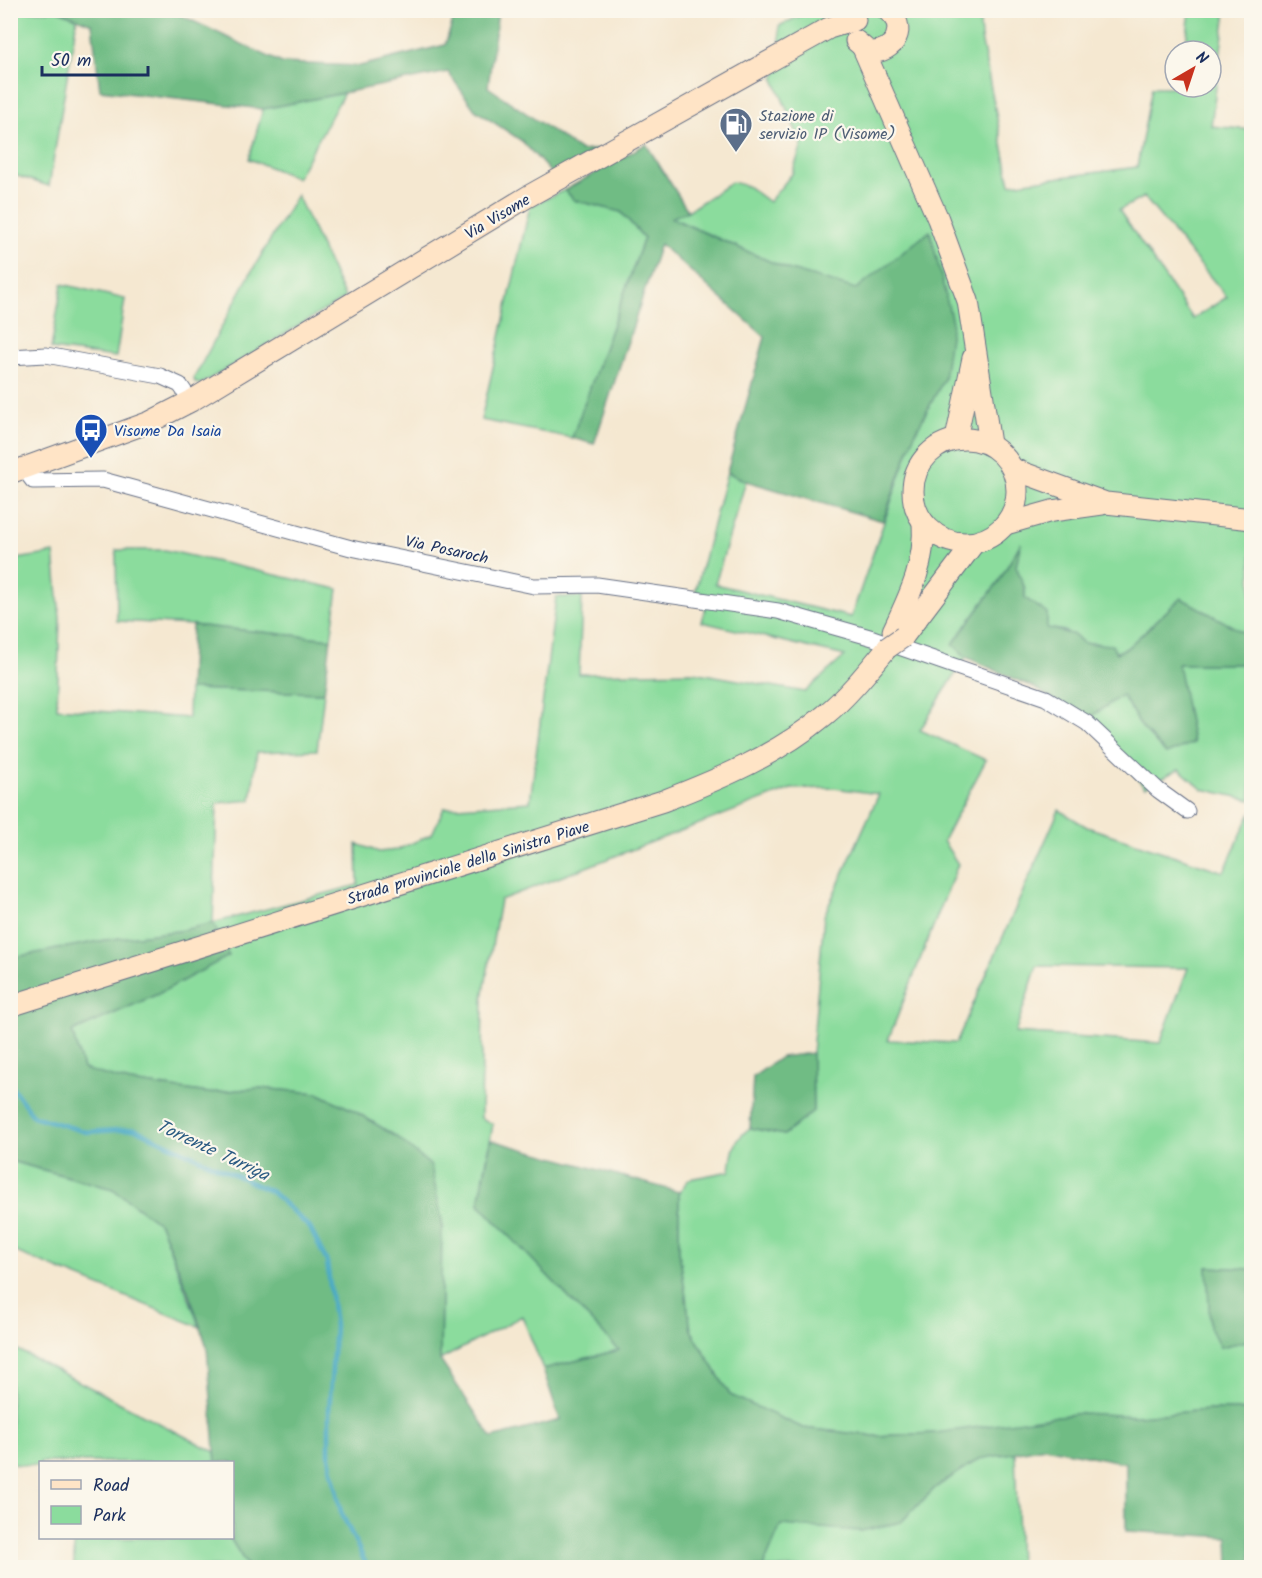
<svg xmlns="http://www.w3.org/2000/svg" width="1262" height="1578" viewBox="0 0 1262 1578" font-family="Kalam,sans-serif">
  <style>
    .green { fill: #8bdc9d; stroke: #53867e; stroke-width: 1.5; fill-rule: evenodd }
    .forest { fill: #70bc84; stroke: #467671; stroke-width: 1.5 }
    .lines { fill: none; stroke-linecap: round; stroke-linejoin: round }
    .stream { stroke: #46a9c5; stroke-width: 4.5 }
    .street-casing { stroke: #677086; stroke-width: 17 }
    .secondary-casing { stroke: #677086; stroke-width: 23 }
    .street { stroke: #fff; stroke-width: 15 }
    .secondary { stroke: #ffe4c6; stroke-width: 21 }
    .secondary-bridge-casing { stroke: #677086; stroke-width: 23; stroke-linecap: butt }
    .secondary-bridge { stroke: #ffe4c6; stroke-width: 21 }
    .labels { text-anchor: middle; stroke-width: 4.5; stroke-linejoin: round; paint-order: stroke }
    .service-label { font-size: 16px; fill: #4e5e75; stroke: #fbf7ec; text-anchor: start }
    .street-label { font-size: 16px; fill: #1b2f5e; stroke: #fbf7ec }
    .transit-label { font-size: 16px; fill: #164399; stroke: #fbf7ec; text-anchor: start }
    .water-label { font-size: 18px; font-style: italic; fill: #2a5a82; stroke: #fbf7ec }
  </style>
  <rect width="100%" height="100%" fill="#fbf7ec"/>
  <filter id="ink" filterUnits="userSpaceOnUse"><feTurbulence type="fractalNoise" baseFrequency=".0167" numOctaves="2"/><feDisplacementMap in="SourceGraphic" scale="12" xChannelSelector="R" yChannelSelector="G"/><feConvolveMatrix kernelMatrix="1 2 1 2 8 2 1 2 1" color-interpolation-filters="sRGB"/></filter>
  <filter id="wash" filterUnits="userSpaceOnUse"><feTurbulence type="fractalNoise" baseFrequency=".008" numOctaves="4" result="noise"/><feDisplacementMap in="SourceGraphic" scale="24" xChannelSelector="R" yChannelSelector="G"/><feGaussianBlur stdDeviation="1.35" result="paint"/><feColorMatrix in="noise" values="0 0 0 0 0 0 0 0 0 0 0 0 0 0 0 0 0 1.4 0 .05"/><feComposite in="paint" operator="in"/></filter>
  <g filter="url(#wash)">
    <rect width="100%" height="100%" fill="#f5e8d1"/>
    <!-- green -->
    <g class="green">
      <path d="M 10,11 L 59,11 L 77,18 L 49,186 L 11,174 Z"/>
      <path d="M 810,11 L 979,11 L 981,38 L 1010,184 L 1137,167 L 1152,87 L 1211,87 L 1211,51 L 1185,51 L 1190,11 L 1226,11 L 1211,126 L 1252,130 L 1251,800 L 1202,789 L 1179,769 L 1145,787 L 1086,720 L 1122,695 L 1143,729 L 1193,742 L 1177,664 L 1243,664 L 1181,598 L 1127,648 L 1115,653 L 1096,643 L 1083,643 L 1065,631 L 1047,628 L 1025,598 L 1025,589 L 1016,566 L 1020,545 L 999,581 L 953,644 L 966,657 L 920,730 L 986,760 L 943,841 L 958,864 L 888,1040 L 956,1043 L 1059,810 L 1087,827 L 1224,872 L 1251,812 L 1251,1269 L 1207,1267 L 1220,1347 L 1251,1340 L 1251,1410 L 1209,1410 L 936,1433 L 875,1436 L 803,1428 L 730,1395 L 691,1330 L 679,1251 L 679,1192 L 689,1179 L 730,1171 C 732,1152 734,1139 750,1128 L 784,1135 L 813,1111 L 812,1053 L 824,916 L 879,794 L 834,788 L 791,789 L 500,900 L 483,998 L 481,1118 L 493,1124 L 479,1204 L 619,1350 L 543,1369 L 522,1316 L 440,1360 L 442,1221 L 397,1137 L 353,1110 L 317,1093 L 258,1088 L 209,1093 L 130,1082 L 83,1069 L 72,1032 L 158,994 L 213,924 L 178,931 L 105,940 L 11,958 L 11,560 L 54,553 L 60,618 L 57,708 L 188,718 L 189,689 L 324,693 L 317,750 L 257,752 L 251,800 L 217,803 L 213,923 L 358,885 L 357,844 L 379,852 L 397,850 L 432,834 L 444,808 L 530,802 L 556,597 L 582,597 L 579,674 L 693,672 L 805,692 L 845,656 L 702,622 L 708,596 L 695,593 L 727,472 L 746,481 L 715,584 L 851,617 L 915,433 L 944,379 L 855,290 L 787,269 L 670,217 L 688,211 L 732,182 L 747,186 L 769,202 L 792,174 L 802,145 L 774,79 L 782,62 L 779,26 ZM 1144,197 L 1227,297 L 1193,319 L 1119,210 ZM 1037,966 L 1188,968 L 1160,1043 L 1015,1033 Z"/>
      <path d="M 344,93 L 297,178 L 249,159 L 263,109 Z"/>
      <path d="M 565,190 L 574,200 L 621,212 L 644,238 L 572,438 L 481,420 L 530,206 Z"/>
      <path d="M 297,195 L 345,298 L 201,384 L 195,383 L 194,378 L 250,274 Z"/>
      <path d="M 62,284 L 125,299 L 116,357 L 51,349 Z"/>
      <path d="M 116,550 L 165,550 L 338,589 L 331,639 L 192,625 L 117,621 Z"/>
      <path d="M 10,1161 L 113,1189 L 160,1224 L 200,1327 L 11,1250 Z"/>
      <path d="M 10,1346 L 215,1452 L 216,1462 L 40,1462 L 40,1466 L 11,1464 Z"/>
      <path d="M 1015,1452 L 1019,1567 L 763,1568 L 780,1525 L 901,1522 L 936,1487 L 979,1459 Z"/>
      <path d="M 74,1538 L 230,1538 L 248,1567 L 74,1567 Z"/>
    </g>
    <!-- forest -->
    <g class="forest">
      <path d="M 59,11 L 176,11 L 176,13 L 282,63 L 360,66 L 445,45 L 456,11 L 498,11 L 488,87 L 581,151 L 600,149 L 553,175 L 522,141 L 475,110 L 448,72 L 263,109 L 100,90 L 92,24 Z"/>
      <path d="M 646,144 L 688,211 L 671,218 L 787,269 L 856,289 L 930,231 L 952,322 L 944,379 L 915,433 L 883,521 L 746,481 L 727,472 L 765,337 L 660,244 L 594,444 L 572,438 L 644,238 L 621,212 L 574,200 L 565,190 Z"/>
      <path d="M 1021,543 L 1016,566 L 1025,589 L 1025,598 L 1047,613 L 1047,628 L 1075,635 L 1083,643 L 1112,645 L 1116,653 L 1127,648 L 1181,598 L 1248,635 L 1243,664 L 1178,664 L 1193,743 L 1166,754 L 1143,729 L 1122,695 L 1086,720 L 1035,688 L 966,657 L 953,644 L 999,581 Z"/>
      <path d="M 192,625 L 331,639 L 324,693 L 189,689 Z"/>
      <path d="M 213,923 L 229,956 L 158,994 L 72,1032 L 83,1069 L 130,1082 L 209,1093 L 258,1088 L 317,1093 L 353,1110 L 397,1137 L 431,1166 L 442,1221 L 440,1360 L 492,1438 L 560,1420 L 543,1369 L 619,1350 L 479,1204 L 491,1140 L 679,1192 L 679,1251 L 691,1330 L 730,1395 L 803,1428 L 875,1436 L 936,1433 L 1081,1413 L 1138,1416 L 1209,1410 L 1251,1410 L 1251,1567 L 1229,1567 L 1228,1537 L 1126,1531 L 1126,1463 L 1045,1447 L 979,1459 L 936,1487 L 901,1522 L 861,1531 L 781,1525 L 763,1567 L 248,1567 L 230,1538 L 232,1538 L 232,1462 L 216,1462 L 207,1347 L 190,1296 L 160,1224 L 113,1189 L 11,1161 L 10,958 L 105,940 L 178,931 Z"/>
      <path d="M 812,1053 L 813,1111 L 784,1135 L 750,1128 L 753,1077 L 781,1057 Z"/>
      <path d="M 1207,1267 L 1251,1269 L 1251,1340 L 1220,1347 L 1210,1327 Z"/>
    </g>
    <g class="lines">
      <!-- stream -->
      <path class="stream" d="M 10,1084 L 33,1116 L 86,1132 L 135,1129 L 272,1192 L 310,1228 L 327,1262 L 335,1326 L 329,1411 L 329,1457 L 341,1512 L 368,1568"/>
    </g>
  </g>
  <g filter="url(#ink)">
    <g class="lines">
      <defs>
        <g id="street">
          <path d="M 10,357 L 46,355 L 160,376 L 180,385 L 191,401"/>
          <path d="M 23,468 L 33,481 L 103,480 L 351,548 L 534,586 L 597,585 L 778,611 L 873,638 L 1046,698 L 1087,723 L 1158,790 L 1187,811"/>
        </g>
        <g id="secondary">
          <path d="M 856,41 L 869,52 C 895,54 909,26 887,10"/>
          <path d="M 863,48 L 938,219 L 968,301 L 990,444"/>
          <circle cx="965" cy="491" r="52"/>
          <path d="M 956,439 L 973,358"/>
          <path d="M 1013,469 L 1106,503 L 1252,519"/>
          <path d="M 10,473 L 150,422 L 191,401 L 527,197 L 829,28 L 855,20"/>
          <path d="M 1006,524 L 1052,511 L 1102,504"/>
          <path d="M 893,631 C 910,595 926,563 923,522"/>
          <path d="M 903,637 L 974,543"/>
          <path d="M 10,1006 L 663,801 C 720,779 777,755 825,715 C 848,696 868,671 887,648"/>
        </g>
      </defs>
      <!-- street casing -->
      <use href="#street" class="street-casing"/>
      <!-- secondary casing -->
      <use href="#secondary" class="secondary-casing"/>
      <!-- street -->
      <use href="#street" class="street"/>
      <!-- secondary -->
      <use href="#secondary" class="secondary"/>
      <defs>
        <path id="secondary-bridge" d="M 887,648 L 903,637"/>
      </defs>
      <!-- secondary-bridge casing -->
      <use href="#secondary-bridge" class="secondary-bridge-casing"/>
      <!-- secondary-bridge -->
      <use href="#secondary-bridge" class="secondary-bridge"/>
    </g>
  </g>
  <!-- icons -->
  <defs>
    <symbol id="fuel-pin" viewBox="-11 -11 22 30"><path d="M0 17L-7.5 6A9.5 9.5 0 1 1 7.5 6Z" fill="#5c6f8a" stroke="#fbf7ec"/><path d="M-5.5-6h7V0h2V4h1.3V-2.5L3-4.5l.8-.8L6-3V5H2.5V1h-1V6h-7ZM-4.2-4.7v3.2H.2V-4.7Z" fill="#fff"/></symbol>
    <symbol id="bus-pin" viewBox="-11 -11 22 30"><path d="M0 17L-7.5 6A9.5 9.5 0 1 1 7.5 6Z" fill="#1a4fb4" stroke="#fbf7ec"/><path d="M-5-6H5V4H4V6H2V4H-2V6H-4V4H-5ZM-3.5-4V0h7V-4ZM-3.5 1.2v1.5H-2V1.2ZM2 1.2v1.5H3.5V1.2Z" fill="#fff"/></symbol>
  </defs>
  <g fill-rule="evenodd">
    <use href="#fuel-pin" x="717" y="105" width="38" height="52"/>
    <use href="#bus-pin" x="72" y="411" width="38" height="52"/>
  </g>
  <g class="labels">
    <!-- service labels -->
    <g class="service-label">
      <text x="759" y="121">Stazione di<tspan x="759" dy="18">servizio IP (Visome)</tspan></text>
    </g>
    <!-- street labels -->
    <g class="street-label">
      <text transform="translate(497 216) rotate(-31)" y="6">Via Visome</text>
      <text transform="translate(447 549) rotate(12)" y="6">Via Posaroch</text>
      <text transform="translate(468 862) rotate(-17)" y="6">Strada provinciale della Sinistra Piave</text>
    </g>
    <!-- transit labels -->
    <g class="transit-label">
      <text x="114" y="436">Visome Da Isaia</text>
    </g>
    <!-- water labels -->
    <g class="water-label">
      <text transform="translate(213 1150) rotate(25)" y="6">Torrente Turriga</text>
    </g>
  </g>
  <!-- margin -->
  <rect width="1262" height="1578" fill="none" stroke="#fbf7ec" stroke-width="36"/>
  <!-- legend -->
  <rect x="39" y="1461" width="195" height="78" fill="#fbf7ec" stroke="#a1a7b3" stroke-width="1.5"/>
  <rect x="51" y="1480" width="30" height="9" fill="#ffe4c6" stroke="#a1a7b3" stroke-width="1.5"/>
  <text x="93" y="1491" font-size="18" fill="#1b2f5e">Road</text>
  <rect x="51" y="1506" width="30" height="18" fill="#8bdc9d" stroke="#a1a7b3" stroke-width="1.5"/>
  <text x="93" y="1521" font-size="18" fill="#1b2f5e">Park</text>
  <!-- north arrow -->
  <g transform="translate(1193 69) rotate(39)"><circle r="28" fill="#fbf7ec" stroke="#a1a7b3" stroke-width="1.5"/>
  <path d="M0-4.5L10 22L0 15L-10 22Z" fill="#c8321e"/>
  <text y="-9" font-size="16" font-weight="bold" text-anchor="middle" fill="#1b2f5e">N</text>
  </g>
  <!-- scale -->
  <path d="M42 66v9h106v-9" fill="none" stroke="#1b2f5e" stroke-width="3"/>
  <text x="51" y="66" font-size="18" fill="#1b2f5e" stroke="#fbf7ec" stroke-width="4.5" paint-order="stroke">50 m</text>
</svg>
